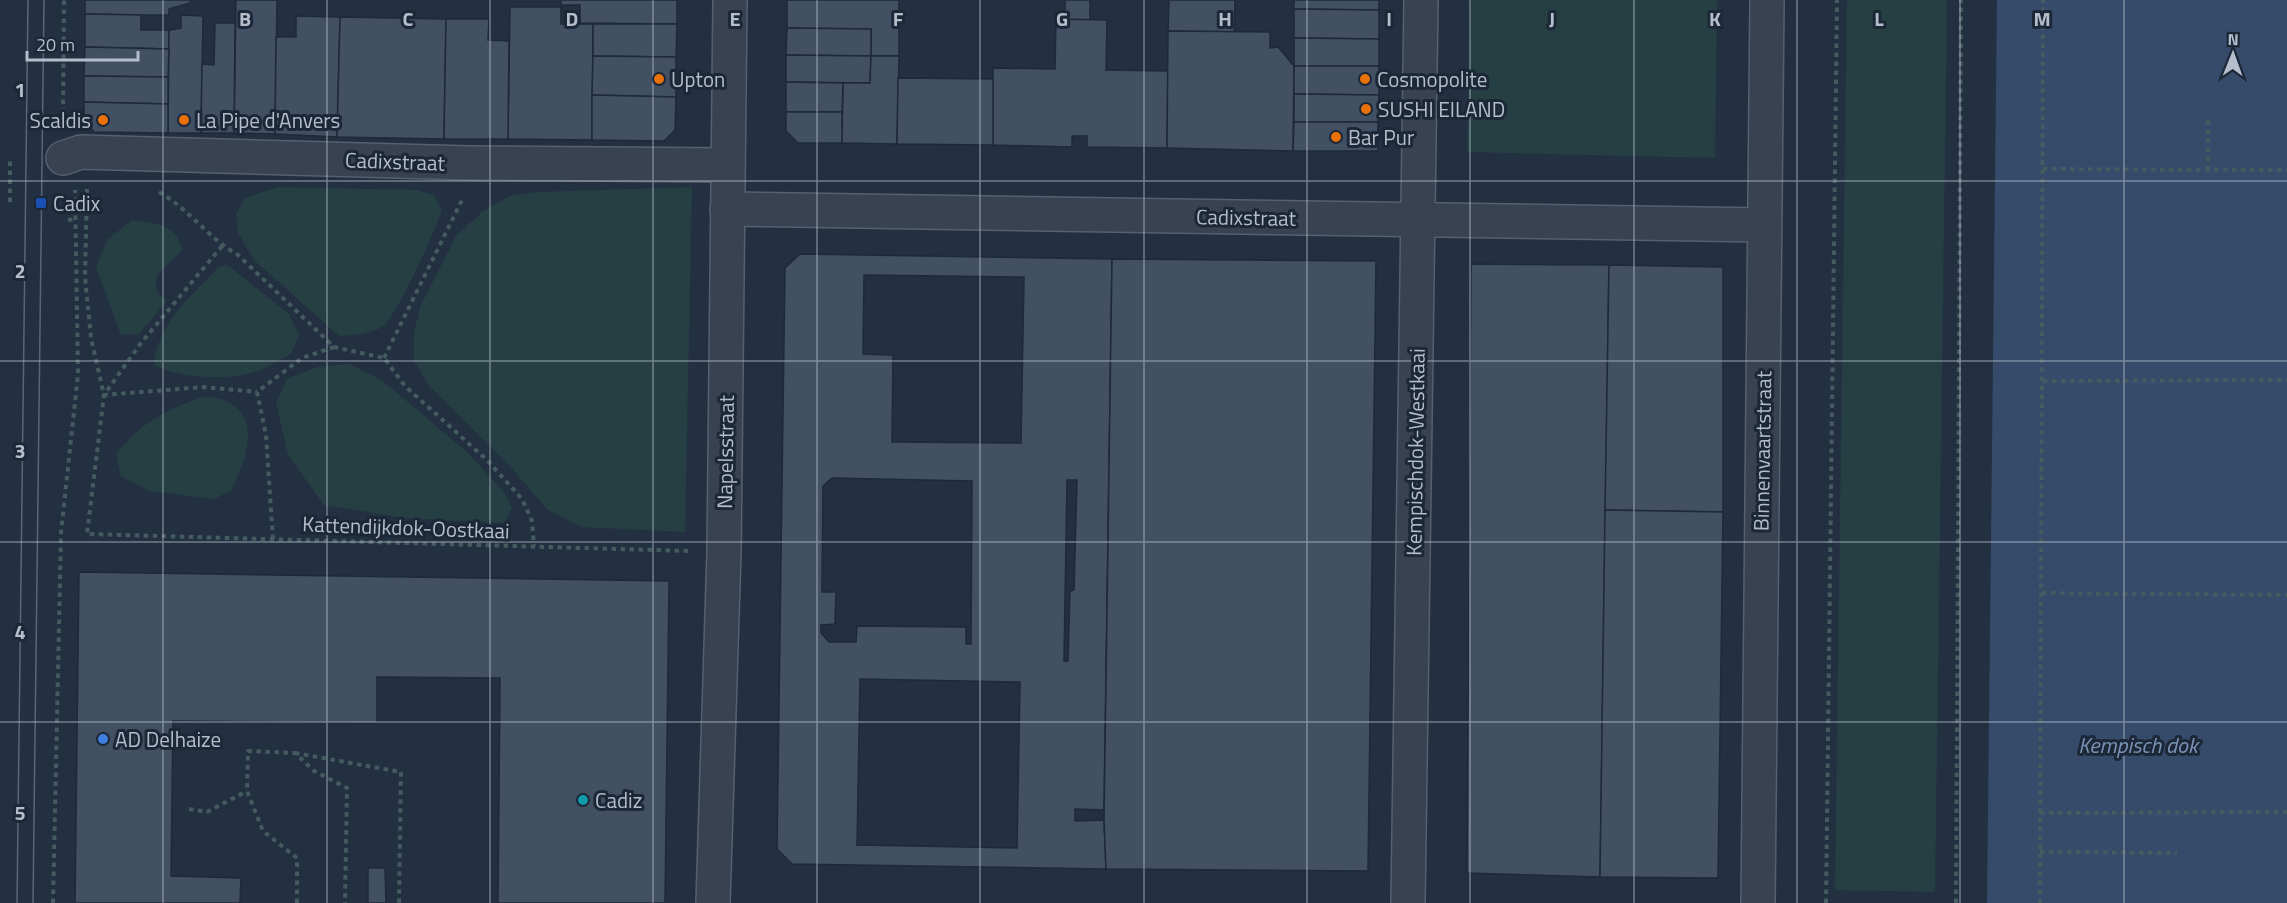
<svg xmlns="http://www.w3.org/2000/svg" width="2287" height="903" font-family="'Titillium Web',sans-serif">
	<rect width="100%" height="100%" fill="#233042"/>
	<!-- green -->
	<g fill="#253f43">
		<polygon points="1471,0 1717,0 1715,158 1467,152"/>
		<polygon points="1847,0 1947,0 1935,892 1835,890"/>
		<path d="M 278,187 L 417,190 L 434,195 L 442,210 C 436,229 397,316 383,326 C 370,335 355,335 339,336 L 254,260 L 238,233 L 236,214 L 245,198 Z"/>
		<polygon points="692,187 685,532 581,527 547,509 509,465 429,386 414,361 414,333 420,307 456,236 482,212 509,196 539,192"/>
		<path d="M 132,220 C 153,222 178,225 182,250 L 156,276 L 156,291 L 167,301 L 139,334 L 121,335 L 96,267 L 107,240 Z"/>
		<path d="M 226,264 L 289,314 L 299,335 L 291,354 C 281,359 269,367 258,371 C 228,381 182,379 154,365 C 157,324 192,295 219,267 Z"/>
		<polygon points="349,364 383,381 467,452 505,493 512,508 504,523 405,518 324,505 288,455 276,403 287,379 317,367"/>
		<path d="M 205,396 C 212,398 226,399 232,404 C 262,425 243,466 231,491 L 214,499 L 149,491 L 121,476 L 116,454 C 144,420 164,411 205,396 Z"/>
	</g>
	<!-- water -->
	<polygon fill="#364b6a" points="1997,0 2287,0 2287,903 1987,903"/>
	<!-- building -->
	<g fill="#425064" stroke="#1f2939" stroke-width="1.5" fill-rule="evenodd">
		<polygon points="85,0 190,0 190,3 169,9 169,15 141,15 85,14"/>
		<polygon points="236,0 277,0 275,134 234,133"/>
		<polygon points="561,0 677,0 677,24 580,23 580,5 561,5"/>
		<polygon points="787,0 899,0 899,56 871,56 871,29 787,28"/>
		<rect x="1065" y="0" width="25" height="20"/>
		<polygon points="1169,0 1235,0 1234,32 1168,31"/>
		<polygon points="1294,0 1379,0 1379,10 1294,9"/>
		<polygon points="510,7 561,7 561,24 593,24 592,140 508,139"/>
		<polygon points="1294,9 1379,10 1379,39 1294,38"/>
		<polygon points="85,14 141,15 141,30 169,30 169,49 85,47"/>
		<polygon points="181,15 203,16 201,133 168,133 169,30 181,28"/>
		<polygon points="296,16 340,17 337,137 275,134 276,37 296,37"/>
		<polygon points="340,17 446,19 444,139 337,137"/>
		<polygon points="446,19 489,19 488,40 509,41 508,139 444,139"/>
		<polygon points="1056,19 1107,20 1106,70 1168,71 1167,148 1087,147 1087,136 1072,136 1072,147 993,145 993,68 1055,69"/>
		<polygon points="215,23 235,23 234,133 201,133 202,64 214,65"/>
		<polygon points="593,24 677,24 676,57 593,56"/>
		<polygon points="787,28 871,29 871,56 786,55"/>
		<polygon points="1168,31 1270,32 1270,48 1278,47 1294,66 1293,151 1167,148"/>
		<polygon points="1294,38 1379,39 1379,66 1294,66"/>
		<polygon points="85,47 169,49 168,77 84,76"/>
		<polygon points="786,55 871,56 870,83 786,82"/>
		<polygon points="593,56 676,57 676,97 592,95"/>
		<polygon points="871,56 899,56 897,144 842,143 843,83 870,83"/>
		<polygon points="1294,66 1379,66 1379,95 1294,94"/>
		<polygon points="84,76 168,77 168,104 84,102"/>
		<polygon points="898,78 993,79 993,145 897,144"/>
		<polygon points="786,82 843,83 842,112 786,112"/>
		<polygon points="1294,94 1379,95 1378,122 1294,122"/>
		<polygon points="592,95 676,97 675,130 664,141 592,140"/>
		<polygon points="84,102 168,104 168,133 94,132 84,120"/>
		<polygon points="786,112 842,112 842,143 798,143 786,131"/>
		<polygon points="1294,122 1378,122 1378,151 1293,151"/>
		<path d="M 800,254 L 1112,259 L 1104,810 L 1075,809 L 1075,821 L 1104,820 L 1106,869 L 792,864 L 777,849 L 785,268 ZM 864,275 L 1024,277 L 1021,443 L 892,442 L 893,355 L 863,354 ZM 832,478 L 972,481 L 971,644 L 966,644 L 966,627 L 857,626 L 856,642 L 829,642 L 821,633 L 821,625 L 835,624 L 836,592 L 822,592 L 823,486 ZM 1067,480 L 1077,480 L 1074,590 L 1070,591 L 1068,661 L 1064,661 ZM 860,679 L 1020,682 L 1017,848 L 857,845 Z"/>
		<polygon points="1112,259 1376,261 1368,871 1106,869 1104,820"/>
		<polygon points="1471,264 1609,265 1600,877 1467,873"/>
		<polygon points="1609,265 1723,267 1723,512 1605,510"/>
		<polygon points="1605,510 1723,512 1718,878 1600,877"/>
		<polygon points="79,572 669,581 665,903 498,903 500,678 377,677 377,723 173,721 171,876 241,878 240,903 75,903"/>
		<polygon points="368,868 385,868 386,903 368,903"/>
	</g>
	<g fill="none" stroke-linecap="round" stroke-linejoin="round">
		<!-- street casing -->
		<g stroke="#56606f" stroke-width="36">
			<g id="street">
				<polyline points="63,158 81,152 469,163 728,165"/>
				<polyline points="727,209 1764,225"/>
				<polyline points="713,903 724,552 730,0"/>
				<polyline points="1408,903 1421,0"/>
				<polyline points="1758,903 1767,0"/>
			</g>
		</g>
		<!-- path -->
		<g stroke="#445c60" stroke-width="4" stroke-dasharray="4.5 4.5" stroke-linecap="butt">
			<polyline points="63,122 64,0"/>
			<polyline points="2043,169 2287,170"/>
			<polyline points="2208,170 2208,115"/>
			<polyline points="87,189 85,277 91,338 104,395 204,387 257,392"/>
			<path d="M 159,192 C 189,209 208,238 238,255 L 334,347 L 384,358 L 405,386 L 487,460 L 522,499 L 532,521 L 534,546"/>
			<polyline points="10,202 10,157"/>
			<polyline points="68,220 76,219"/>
			<polyline points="222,246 141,343 104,395 87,534 690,551"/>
			<polyline points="384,358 463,198"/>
			<polyline points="2043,381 2287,380"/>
			<polyline points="273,539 266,435 257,392 302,358 334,347"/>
			<polyline points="2042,593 2287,595"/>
			<polyline points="295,753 401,772 399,903"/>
			<polyline points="189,809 207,812 247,791"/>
			<polyline points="2040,813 2287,812"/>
			<polyline points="2040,852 2177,853"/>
			<polyline points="53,903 61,533 78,374 75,190"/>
			<polyline points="297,903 297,858 263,831 247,791 248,751 295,753 314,771 347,788 345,903"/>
			<polyline points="1826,903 1837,0"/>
			<polyline points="1956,903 1961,0"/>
			<polyline points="2040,903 2043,0"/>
		</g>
		<!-- street -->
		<use href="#street" stroke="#384252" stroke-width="33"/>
		<!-- tram -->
		<g stroke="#596679" stroke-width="1.5">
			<polyline points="17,903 28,0"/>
			<polyline points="33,903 44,0"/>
		</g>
	</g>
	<!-- grid -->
	<path fill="none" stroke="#b4bdcc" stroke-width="1.5" stroke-opacity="0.55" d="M 163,0 L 163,903M 327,0 L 327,903M 490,0 L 490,903M 653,0 L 653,903M 817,0 L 817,903M 980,0 L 980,903M 1144,0 L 1144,903M 1307,0 L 1307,903M 1470,0 L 1470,903M 1634,0 L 1634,903M 1797,0 L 1797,903M 1960,0 L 1960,903M 2124,0 L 2124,903M 0,181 L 2287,181M 0,361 L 2287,361M 0,542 L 2287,542M 0,722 L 2287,722"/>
	<!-- markers -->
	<g fill="#e8710a" stroke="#1c2737" stroke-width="2">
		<circle cx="659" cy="79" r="6"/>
		<circle cx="1365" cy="79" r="6"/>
		<circle cx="1366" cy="109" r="6"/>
		<circle cx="103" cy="120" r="6"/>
		<circle cx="184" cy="120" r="6"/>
		<circle cx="1336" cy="137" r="6"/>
	</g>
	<rect fill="#1a4fb4" stroke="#1c2737" stroke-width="2" x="35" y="197" width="12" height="12" rx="3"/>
	<circle fill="#3f7fe0" stroke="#1c2737" stroke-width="2" cx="103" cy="739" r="6"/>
	<circle fill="#0f9aa8" stroke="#1c2737" stroke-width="2" cx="583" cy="800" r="6"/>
	<g text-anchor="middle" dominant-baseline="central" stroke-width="6" stroke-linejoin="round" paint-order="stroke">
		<!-- poi labels -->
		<g font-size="21" fill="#b4bdcc" stroke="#1c2737" text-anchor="start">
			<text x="671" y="79">Upton</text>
			<text x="1377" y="79">Cosmopolite</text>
			<text x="1378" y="109">SUSHI EILAND</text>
			<text x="91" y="120" text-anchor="end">Scaldis</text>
			<text x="196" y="120">La Pipe d'Anvers</text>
			<text x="1348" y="137">Bar Pur</text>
			<text x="53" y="203">Cadix</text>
			<text x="115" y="739">AD Delhaize</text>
			<text x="595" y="800">Cadiz</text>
		</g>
		<!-- street labels -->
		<g font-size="21" fill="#b4bdcc" stroke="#1c2737">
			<text transform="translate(395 161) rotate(2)">Cadixstraat</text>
			<text transform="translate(1246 217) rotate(1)">Cadixstraat</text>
			<text transform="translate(1762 451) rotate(-89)">Binnenvaartstraat</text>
			<text transform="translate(725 452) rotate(-89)">Napelsstraat</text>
			<text transform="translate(1415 452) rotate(-89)">Kempischdok-Westkaai</text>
			<text transform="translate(406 527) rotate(2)">Kattendijkdok-Oostkaai</text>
		</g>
		<!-- water labels -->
		<g font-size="22" font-style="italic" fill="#7a92b6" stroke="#1c2737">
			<text x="2138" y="745">Kempisch dok</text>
		</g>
	</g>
	<g font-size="20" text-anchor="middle" font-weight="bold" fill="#b4bdcc" stroke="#1c2737" stroke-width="6" stroke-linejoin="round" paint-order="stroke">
		<text x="245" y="26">B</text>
		<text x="408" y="26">C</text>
		<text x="572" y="26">D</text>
		<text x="735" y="26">E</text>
		<text x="898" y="26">F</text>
		<text x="1062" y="26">G</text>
		<text x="1225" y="26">H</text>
		<text x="1389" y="26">I</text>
		<text x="1552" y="26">J</text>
		<text x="1715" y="26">K</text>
		<text x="1879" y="26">L</text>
		<text x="2042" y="26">M</text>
		<text x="20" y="97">1</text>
		<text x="20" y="278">2</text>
		<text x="20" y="458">3</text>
		<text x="20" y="639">4</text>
		<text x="20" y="820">5</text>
	</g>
	<!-- north arrow -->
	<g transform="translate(2233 54) rotate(1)" stroke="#1c2737" stroke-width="4.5" paint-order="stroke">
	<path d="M0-4.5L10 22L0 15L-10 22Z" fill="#b4bdcc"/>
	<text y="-9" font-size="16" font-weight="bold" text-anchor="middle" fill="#b4bdcc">N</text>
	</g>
	<!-- scale -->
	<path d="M27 51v9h111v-9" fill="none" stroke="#b4bdcc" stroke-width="3"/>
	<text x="36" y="51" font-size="18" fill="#b4bdcc" stroke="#1c2737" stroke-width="4.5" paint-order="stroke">20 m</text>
</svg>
